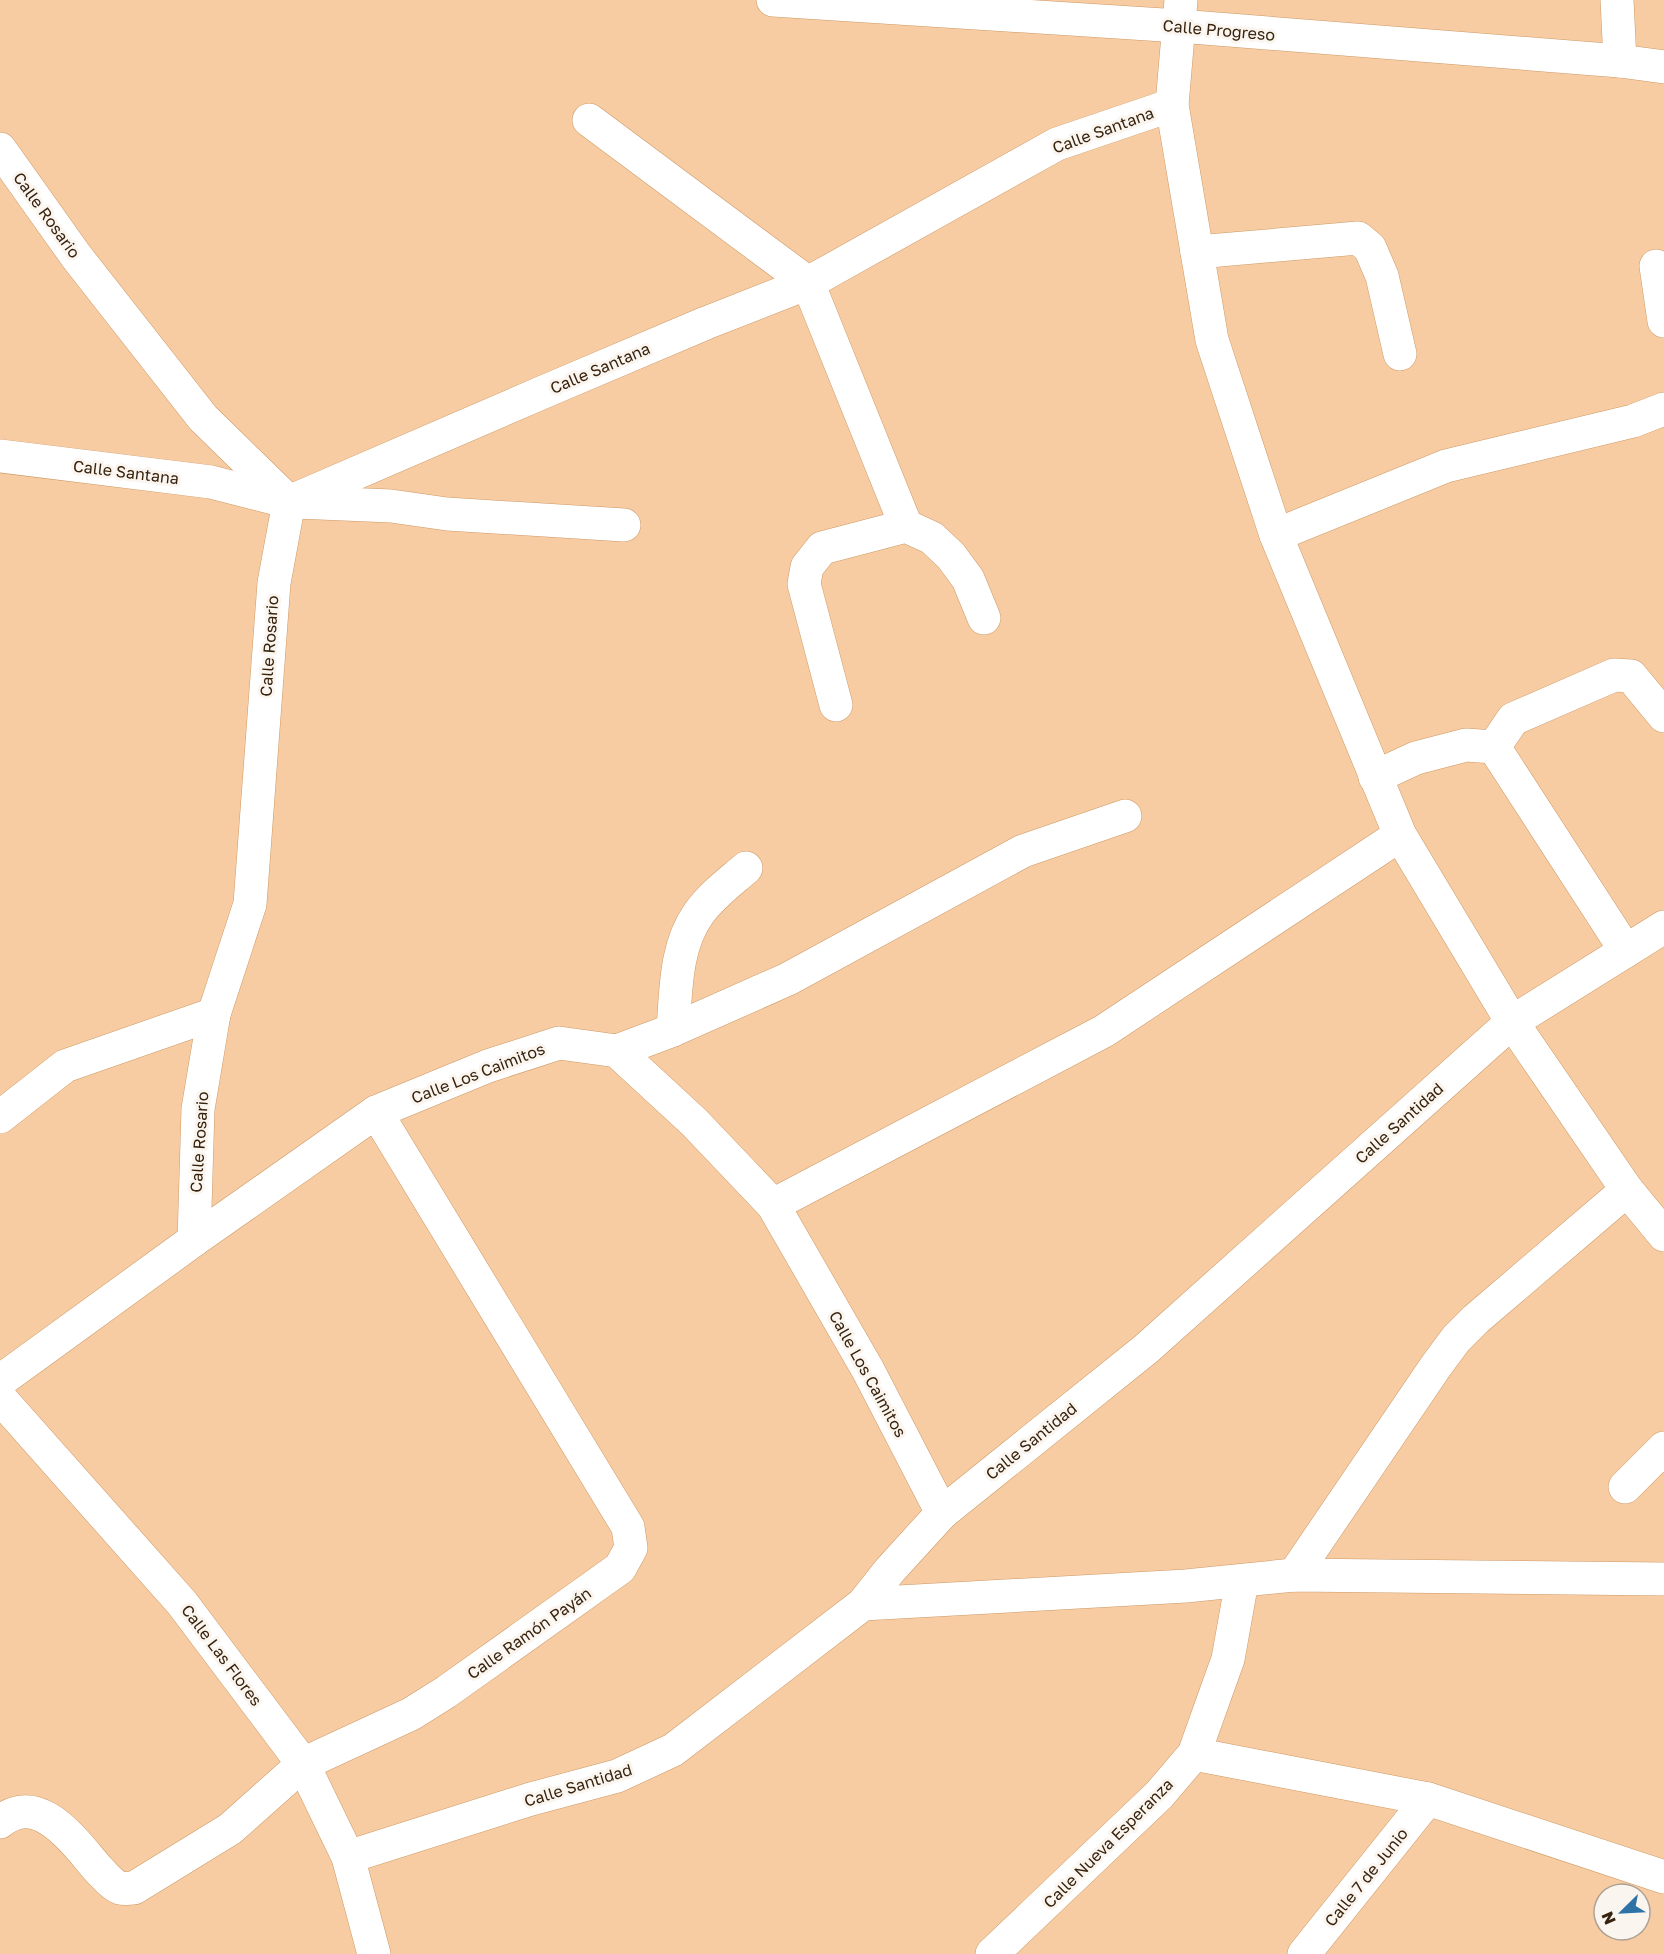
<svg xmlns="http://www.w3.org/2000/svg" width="1664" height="1954" font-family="'Golos Text',sans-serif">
	<rect width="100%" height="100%" fill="#f8cca2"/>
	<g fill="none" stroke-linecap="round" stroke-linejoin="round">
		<!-- street casing -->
		<g stroke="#cd9965" stroke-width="34">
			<g id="street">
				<polyline points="773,0 1179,26 1620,61 1664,67"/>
				<polyline points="1181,0 1172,105 1212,340 1276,535 1400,835 1512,1022 1627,1190 1664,1235"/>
				<polyline points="1617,0 1620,61"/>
				<polyline points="589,120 808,283 906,526"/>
				<polyline points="0,149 76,256 203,418 289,502 274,583 250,904 214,1014 198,1109 194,1240"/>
				<polyline points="1197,252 1358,238 1370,248 1382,276 1400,354"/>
				<polyline points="1656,266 1664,321"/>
				<polyline points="0,456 211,482 289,502 541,393 706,323 808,283 1057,144 1172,105"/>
				<polyline points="296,502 391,506 447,514 624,525"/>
				<polyline points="1276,535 1446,466 1633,421 1664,409"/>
				<polyline points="836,705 804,584 807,567 822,548 906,526 932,538 951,556 968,579 984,618"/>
				<polyline points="1494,747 1626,951"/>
				<polyline points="1494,747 1513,719 1614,675 1631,676 1664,716"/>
				<polyline points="1375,777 1416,758 1466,745 1494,747"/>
				<path d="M 673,1030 C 676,991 675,946 699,913 C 712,895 730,882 746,868"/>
				<polyline points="617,1051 673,1030 788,979 1023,851 1125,816"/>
				<polyline points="0,1117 65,1066 214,1014"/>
				<polyline points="773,1205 1104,1031 1400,835"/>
				<polyline points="0,1381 194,1240 376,1112 488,1066 559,1043 617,1051 694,1122 773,1205 868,1370 942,1513"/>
				<polyline points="0,1398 182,1603 303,1764 348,1857 374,1954"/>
				<polyline points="1625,1487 1664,1448"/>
				<polyline points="1294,1575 1436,1366 1456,1339 1476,1319 1627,1190"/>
				<polyline points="863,1604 1186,1586 1294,1575 1664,1579"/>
				<polyline points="1194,1754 1428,1799 1664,1877"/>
				<path d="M 0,1822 C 39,1789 75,1843 99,1870 C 105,1876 112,1885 120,1888 C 124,1889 130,1888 134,1888 L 230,1829 L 303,1764 L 411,1714 L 446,1692 L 620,1568 L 631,1548 L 628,1527 L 376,1112"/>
				<polyline points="348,1857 531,1799 617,1776 673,1750 863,1604 890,1570 942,1513 1146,1349 1512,1022 1664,927"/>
				<polyline points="992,1954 1159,1795 1194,1754 1228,1659 1242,1581"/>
				<polyline points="1304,1954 1428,1799"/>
			</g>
		</g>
		<!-- street -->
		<use href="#street" stroke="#fff" stroke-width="33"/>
	</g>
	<g text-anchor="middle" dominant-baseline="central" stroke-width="6" stroke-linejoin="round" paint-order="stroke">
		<!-- street labels -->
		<g font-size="16" fill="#37230d" stroke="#fbf5f0">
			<text transform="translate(1219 30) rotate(5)">Calle Progreso</text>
			<text transform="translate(1103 130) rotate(-20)">Calle Santana</text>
			<text transform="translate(47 215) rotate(54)">Calle Rosario</text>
			<text transform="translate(600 368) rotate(-23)">Calle Santana</text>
			<text transform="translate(126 472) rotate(7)">Calle Santana</text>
			<text transform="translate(269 646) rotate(-86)">Calle Rosario</text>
			<text transform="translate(478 1073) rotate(-21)">Calle Los Caimitos</text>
			<text transform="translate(1399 1123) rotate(-42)">Calle Santidad</text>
			<text transform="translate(199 1142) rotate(-86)">Calle Rosario</text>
			<text transform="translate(868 1374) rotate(61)">Calle Los Caimitos</text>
			<text transform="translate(1031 1441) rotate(-39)">Calle Santidad</text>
			<text transform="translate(529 1633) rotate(-35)">Calle Ramón Payán</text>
			<text transform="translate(222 1655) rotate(53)">Calle Las Flores</text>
			<text transform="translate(578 1785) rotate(-17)">Calle Santidad</text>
			<text transform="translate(1108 1843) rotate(-45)">Calle Nueva Esperanza</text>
			<text transform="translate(1366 1877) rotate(-51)">Calle 7 de Junio</text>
		</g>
	</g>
	<!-- north arrow -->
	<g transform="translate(1622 1912) rotate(246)"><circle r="28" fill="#fbf5f0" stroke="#ada195" stroke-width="1.5"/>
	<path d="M0-4.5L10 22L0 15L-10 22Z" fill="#2e73a8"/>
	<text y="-9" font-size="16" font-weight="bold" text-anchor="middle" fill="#37230d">N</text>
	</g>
</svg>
